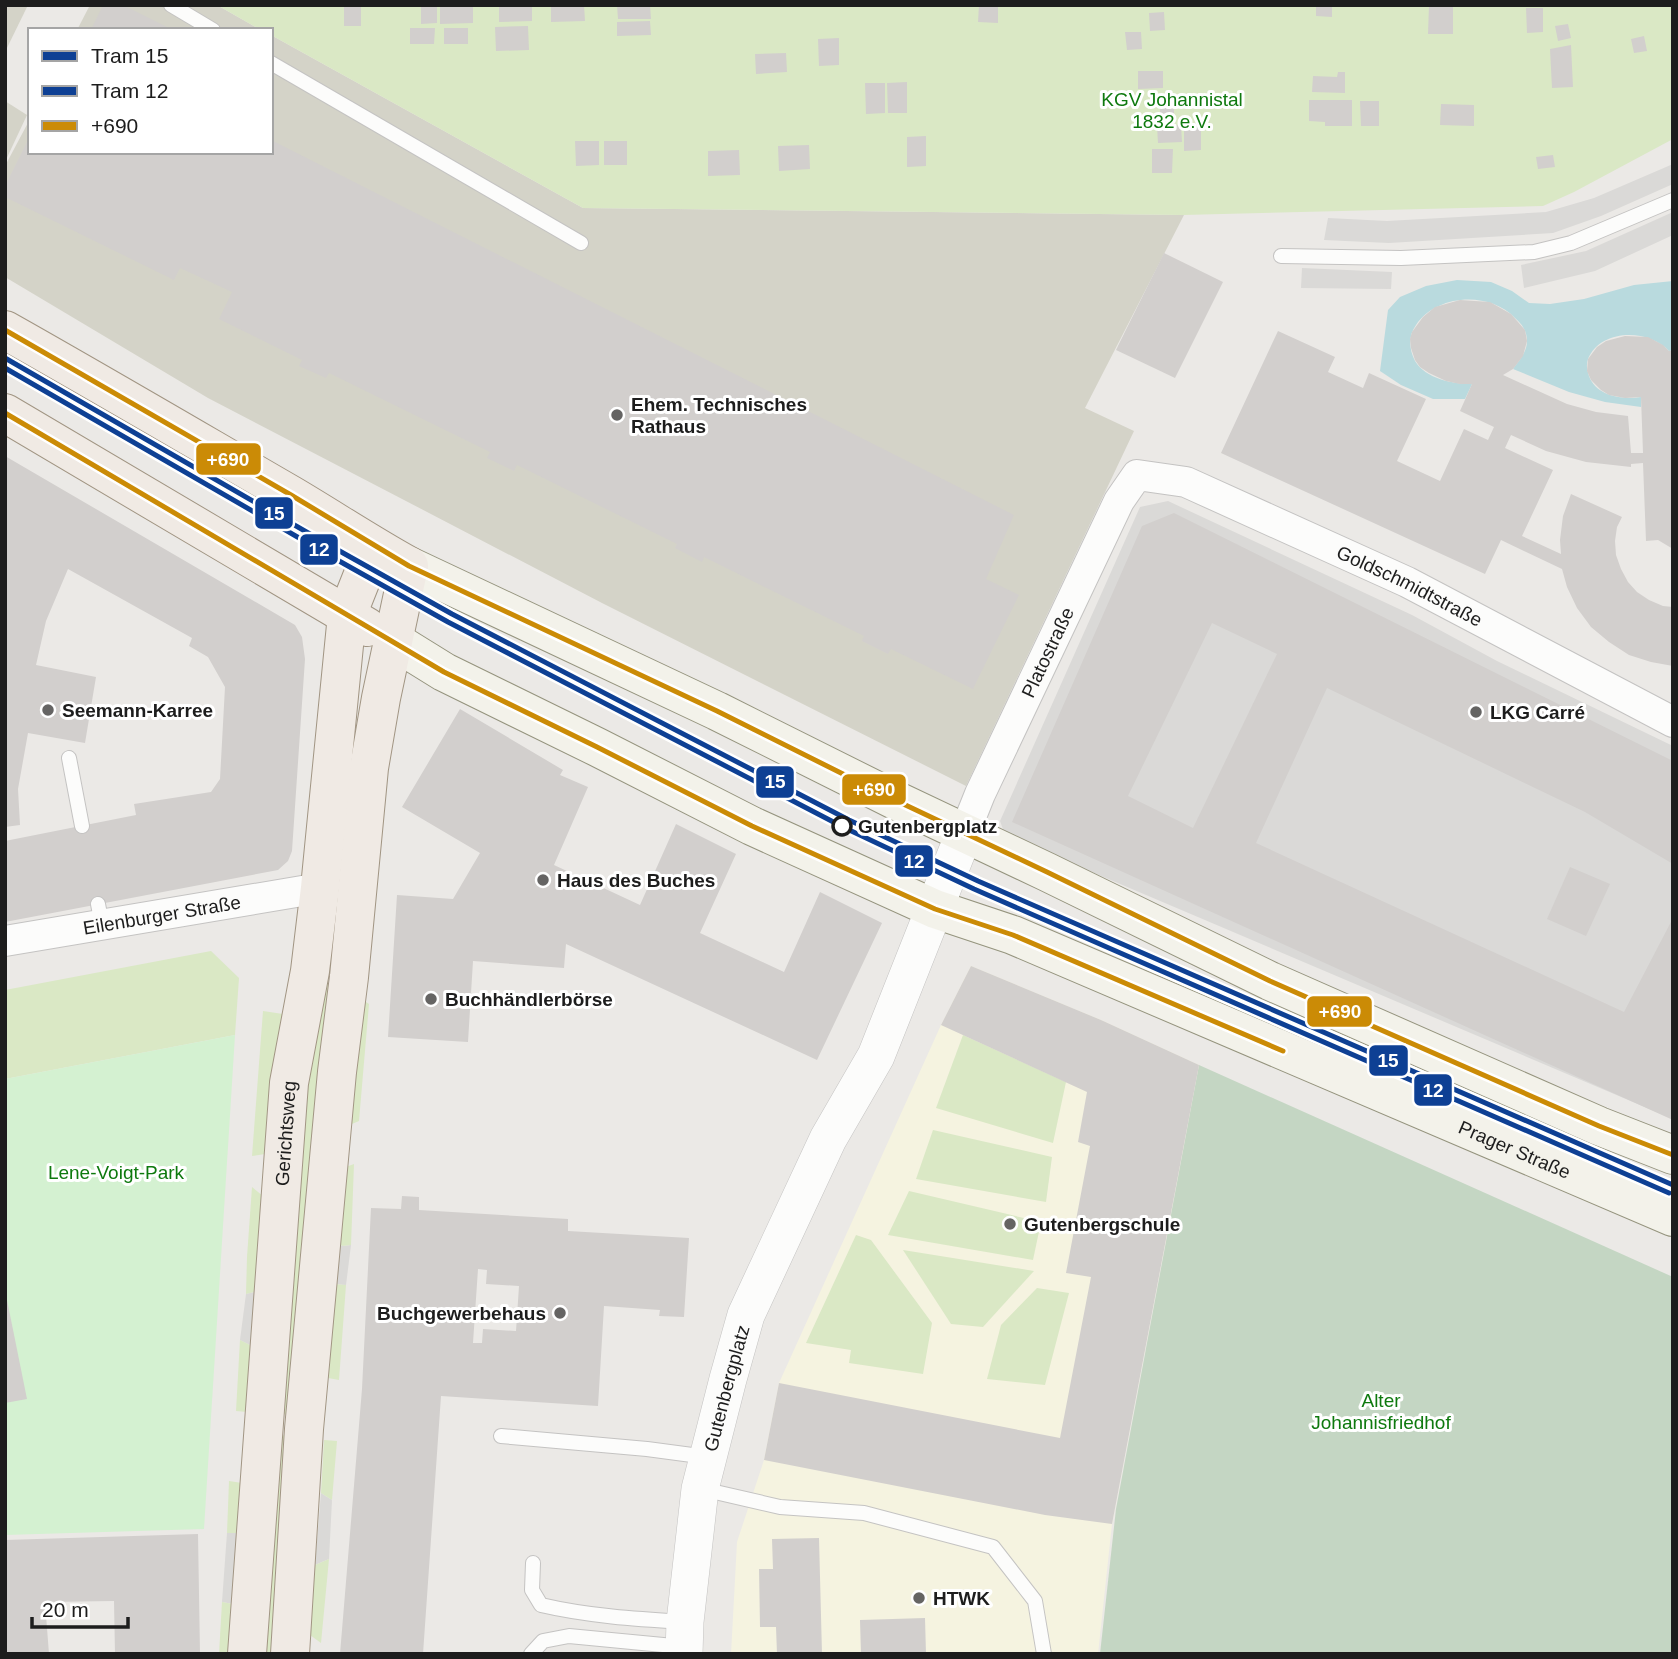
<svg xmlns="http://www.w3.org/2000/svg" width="1678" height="1659" font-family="Helvetica,sans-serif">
	<rect width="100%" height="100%" fill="#ebe9e6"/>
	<!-- residential -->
	<g fill="#dad9d7">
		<polygon points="1673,164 1673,184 1601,216 1553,233 1389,243 1324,240 1328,218 1387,221 1546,212 1594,198"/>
		<polygon points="1673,212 1673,235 1595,271 1524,288 1521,265 1586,251"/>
		<polygon points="1302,268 1392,272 1391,289 1301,288"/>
		<polygon points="1168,501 1412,615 1497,661 1673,746 1673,1119 1007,836 1004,832 1000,821 1140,507"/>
		<polygon points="338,1241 342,1246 351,1245 346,1285 334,1284"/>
		<polygon points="258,1291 252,1346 240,1340 246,1294"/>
		<polygon points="321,1493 332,1500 329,1559 315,1565"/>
		<polygon points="227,1533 239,1533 233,1604 222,1602"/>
	</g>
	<!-- education -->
	<polygon fill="#f5f3e0" points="971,966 1101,1020 1199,1065 1112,1524 1098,1654 731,1654 737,1542 764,1460 779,1383 941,1025"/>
	<!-- construction -->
	<g fill="#d4d3c8">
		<polygon points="5,5 28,5 5,52"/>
		<polygon points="90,5 217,5 261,30 77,30"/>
		<polygon points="271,35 583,208 1184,215 1085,408 1134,431 966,786 602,603 208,398 5,277 5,166 30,119 30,152 271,152"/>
		<polygon points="5,101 27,115 5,162"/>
	</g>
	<!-- grass -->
	<g fill="#dae8c5">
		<polygon points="217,5 1673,5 1673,139 1574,192 1543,206 1183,215 583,208 271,35 271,30 261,30"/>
		<polygon points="211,951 239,978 235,1035 5,1079 5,990"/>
		<polygon points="323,983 332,984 294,1416 283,1414 304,1092"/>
		<polygon points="366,1002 369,1004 359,1121 352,1124 348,1120 364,1003"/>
		<polygon points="263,1011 283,1014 265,1154 252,1156"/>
		<polygon points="963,1035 1066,1082 1053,1143 936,1108"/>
		<polygon points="933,1130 1052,1157 1046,1202 916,1179"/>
		<polygon points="354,1164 351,1245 342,1246 338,1241 343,1168"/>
		<polygon points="252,1187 263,1196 258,1291 246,1294 247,1257"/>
		<polygon points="909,1191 1041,1222 1033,1260 888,1235"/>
		<polygon points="856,1235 871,1240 932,1323 923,1374 849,1363 851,1350 806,1343"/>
		<polygon points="903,1250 1034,1271 983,1327 951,1324"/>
		<polygon points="334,1284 346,1285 339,1380 328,1378"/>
		<polygon points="1037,1288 1069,1293 1045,1385 987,1379 1001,1325"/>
		<polygon points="240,1340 252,1346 247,1412 236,1411"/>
		<polygon points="280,1435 292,1436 277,1654 263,1654"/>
		<polygon points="324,1440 337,1441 332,1500 321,1493"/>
		<polygon points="229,1481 242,1483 239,1533 227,1533"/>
		<polygon points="329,1559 321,1643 310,1635 315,1565"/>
		<polygon points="222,1602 233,1604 229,1654 219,1654"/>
	</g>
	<!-- cemetery -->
	<polygon fill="#c4d6c3" points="1199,1065 1673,1277 1673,1654 1100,1654 1116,1509"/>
	<!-- park -->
	<polygon fill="#d4f1d1" points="235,1035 204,1529 5,1535 5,1079"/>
	<!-- water -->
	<path fill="#b9dade" d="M 1457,280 L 1491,282 L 1512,291 L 1529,303 L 1550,304 L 1584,299 L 1634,285 L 1673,281 L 1673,350 L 1669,351 C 1649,329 1601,328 1588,359 C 1586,365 1587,370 1589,376 C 1596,396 1622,400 1641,397 L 1641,407 L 1605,402 L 1569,392 L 1513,369 C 1519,361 1527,352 1527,341 C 1527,331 1522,324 1515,318 C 1489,291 1437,294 1416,325 C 1408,336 1409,349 1415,361 C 1426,379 1453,384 1472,384 L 1465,399 L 1433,399 L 1401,385 L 1380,371 L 1388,310 L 1400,297 L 1426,286 Z"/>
	<!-- building -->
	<g fill="#d2cfcd" fill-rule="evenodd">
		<polygon points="103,5 123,5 173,30 91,30"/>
		<rect x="344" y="5" width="17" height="21"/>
		<polygon points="440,5 473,5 473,23 440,24"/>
		<polygon points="499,5 532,5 532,21 499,22"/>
		<polygon points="551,5 584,5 585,21 551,22"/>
		<polygon points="617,5 650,5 651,19 618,19"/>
		<polygon points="979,5 998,5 998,23 978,22"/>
		<polygon points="1316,5 1332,5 1332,17 1316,16"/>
		<polygon points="1429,5 1453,5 1453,34 1428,34"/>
		<polygon points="421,7 437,7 437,23 421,24"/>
		<polygon points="1526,8 1543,8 1543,32 1527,33"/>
		<polygon points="1164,12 1165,30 1150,31 1149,13"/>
		<polygon points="650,21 651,35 617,36 617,22"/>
		<polygon points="1568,24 1571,38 1558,41 1555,26"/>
		<polygon points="528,26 529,50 496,51 495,27"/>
		<polygon points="410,28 435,28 434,44 410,44"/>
		<rect x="444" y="28" width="24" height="16"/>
		<polygon points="1125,32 1141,32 1142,49 1127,50"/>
		<polygon points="1644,36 1647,51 1634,53 1631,39"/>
		<polygon points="839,38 839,65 819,66 818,39"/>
		<polygon points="1571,45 1573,87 1552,88 1550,49"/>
		<polygon points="786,53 787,72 756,74 755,54"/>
		<polygon points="1138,71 1163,71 1163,88 1138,89"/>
		<polygon points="1338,72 1345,72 1345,93 1312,92 1313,76 1337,77"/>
		<polygon points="907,82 907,113 888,113 887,83"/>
		<polygon points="865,83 885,83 885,113 866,114"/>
		<polygon points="1309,100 1352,100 1352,126 1325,126 1325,122 1309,121"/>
		<polygon points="1360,101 1379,101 1379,126 1361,126"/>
		<polygon points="1441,104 1474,105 1474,126 1440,125"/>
		<polygon points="1174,105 1174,117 1160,118 1160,106"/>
		<polygon points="1181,125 1182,142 1158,143 1157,126"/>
		<polygon points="1184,126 1201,126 1201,150 1184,151"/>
		<polygon points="30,136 30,152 271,152 271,140 1014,515 986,579 1019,595 973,689 891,649 888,654 862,641 864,636 704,557 702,562 675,548 677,544 517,465 514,471 487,458 490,452 329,373 326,378 299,366 302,360 219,319 232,292 180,268 174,280 5,197 5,186"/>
		<polygon points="926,136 926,166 907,167 907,137"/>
		<polygon points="575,141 599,141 599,165 576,166"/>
		<rect x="604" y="141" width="23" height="24"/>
		<polygon points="809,145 810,169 779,171 778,146"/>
		<polygon points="1152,149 1173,149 1172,173 1152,173"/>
		<polygon points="739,150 740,175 708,176 708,151"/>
		<polygon points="1553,155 1555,167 1538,169 1536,157"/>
		<polygon points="1164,253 1223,282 1175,378 1116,350"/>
		<polygon points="1460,300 1490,302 1511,314 1525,330 1527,341 1523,356 1513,369 1503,375 1567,404 1596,412 1628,416 1631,453 1643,453 1641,397 1625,398 1609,395 1601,390 1591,380 1587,371 1588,359 1597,347 1606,341 1625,336 1648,337 1663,345 1669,351 1673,350 1673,549 1658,540 1646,541 1643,463 1631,464 1631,467 1586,462 1546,451 1511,435 1505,448 1553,470 1522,536 1561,554 1560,540 1563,516 1571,494 1622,517 1617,527 1615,541 1616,555 1621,569 1628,582 1637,592 1649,600 1663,606 1673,607 1673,666 1651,662 1629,655 1609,642 1591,627 1577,608 1567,587 1562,569 1501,540 1485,574 1221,453 1278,331 1335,357 1328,372 1363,388 1369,373 1426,399 1397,461 1440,481 1464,429 1488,440 1494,427 1460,411 1472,384 1460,384 1446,381 1429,373 1420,367 1415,360 1411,348 1410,339 1412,332 1423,317 1435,307"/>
		<polygon points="5,456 295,625 302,637 305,659 292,851 288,861 278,870 5,922 5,841 136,815 134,804 211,792 220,779 225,687 208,657 189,646 192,638 68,569 46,621 36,665 96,677 85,743 28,733 18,789 20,825 5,827"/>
		<path d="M 1174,513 L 1673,761 L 1673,864 L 1585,812 L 1327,688 L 1256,843 L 1624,1012 L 1673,918 L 1673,1120 L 1012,822 L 1142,526 ZM 1212,623 L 1277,654 L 1193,828 L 1128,796 Z"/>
		<polygon points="460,709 563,770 560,775 588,787 554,865 640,905 676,824 736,854 700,933 784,972 820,892 882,923 817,1060 566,944 564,968 473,961 468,1042 388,1037 397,895 453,899 480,853 402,807"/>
		<polygon points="1570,867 1610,884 1586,936 1547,919"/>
		<polygon points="971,966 1101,1020 1199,1065 1112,1524 1045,1515 764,1460 779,1383 1060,1438 1091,1277 1066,1273 1090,1146 1078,1142 1087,1092 941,1025"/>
		<path d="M 402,1196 L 419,1197 L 419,1210 L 568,1219 L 568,1231 L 689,1238 L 684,1317 L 659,1316 L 660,1310 L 604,1306 L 598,1406 L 441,1396 L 423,1654 L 340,1654 L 362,1389 L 371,1208 L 401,1209 ZM 478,1269 L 487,1270 L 486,1284 L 519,1286 L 516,1331 L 483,1329 L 482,1343 L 473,1343 Z"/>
		<polygon points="5,1295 6,1295 27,1399 5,1403"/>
		<polygon points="198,1534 200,1654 115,1654 114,1601 45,1602 49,1654 5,1654 5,1540"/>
		<polygon points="819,1538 822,1654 777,1654 776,1627 760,1627 759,1569 773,1569 772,1539"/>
		<polygon points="925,1618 926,1654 861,1654 860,1620"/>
	</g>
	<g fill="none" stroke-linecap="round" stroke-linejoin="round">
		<!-- service casing -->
		<g stroke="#c4c3c2" stroke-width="16">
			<g id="service">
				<polyline points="171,5 213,30"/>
				<polyline points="271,63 581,243"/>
				<polyline points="1281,256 1401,258 1534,252 1571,243 1673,200"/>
				<polyline points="69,758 82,826"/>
				<polyline points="98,904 102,925"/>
				<polyline points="501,1436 647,1449 707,1457"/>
				<polyline points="702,1489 780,1507 864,1513 993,1547 1035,1601 1044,1654"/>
				<path d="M 533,1563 L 532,1590 L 541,1605 C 588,1616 636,1619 684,1622"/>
				<polyline points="531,1654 543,1641 569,1636 684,1647"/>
			</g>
		</g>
		<!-- minor casing -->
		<g stroke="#c4c3c2" stroke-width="32">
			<g id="minor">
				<path id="s1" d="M 964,834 L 980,794 L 1119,501 L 1137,475 L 1186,482 L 1407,582 L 1673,722"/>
				<path id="s2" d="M 5,941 L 320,888"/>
			</g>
		</g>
		<!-- tertiary casing -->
		<g stroke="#c4c3c2" stroke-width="38">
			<g id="tertiary">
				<path id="s3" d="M 684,1654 L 685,1622 L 700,1489 L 728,1379 L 746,1315 L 828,1139 L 876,1056 L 964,834"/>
			</g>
		</g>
		<!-- secondary casing -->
		<g stroke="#95947e" stroke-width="40">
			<g id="secondary">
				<polyline points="409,566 717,711 897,801 1047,872 1270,981 1599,1126 1673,1155"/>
				<path id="s4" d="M 394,641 L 444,672 L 597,747 L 752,826 L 935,909 L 1013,935 L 1673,1217"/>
			</g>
		</g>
		<!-- primary casing -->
		<g stroke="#a19583" stroke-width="40">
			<g id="primary">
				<path d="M 5,330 C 101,384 196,440 291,495 C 330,518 369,544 409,566 L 381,698 L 369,768 L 349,977 L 337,1072 L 304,1429 L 290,1654"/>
				<polyline points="5,413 367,627"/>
				<path id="s5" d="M 247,1654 L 289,1083 L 310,971 L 320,888 L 347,615 L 374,547"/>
			</g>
		</g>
		<!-- service -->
		<use href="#service" stroke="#fcfcfb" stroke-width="14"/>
		<!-- minor -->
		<use href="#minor" stroke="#fcfcfb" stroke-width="30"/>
		<!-- tertiary -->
		<use href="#tertiary" stroke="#fcfcfb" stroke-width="37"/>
		<!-- secondary -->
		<use href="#secondary" stroke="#f3f2ea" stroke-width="38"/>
		<!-- primary -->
		<use href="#primary" stroke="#f0eae4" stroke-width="38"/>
		<!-- bus-1 casing -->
		<g stroke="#fff" stroke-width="10">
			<g id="bus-1">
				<polyline points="5,330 291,495 409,566 717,711 897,801 1047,872 1270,981 1599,1126 1673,1155"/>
				<polyline points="5,413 444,672 597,747 752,826 935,909 1013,935 1283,1051"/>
			</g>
		</g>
		<!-- bus-1 -->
		<use href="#bus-1" stroke="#cb8b06" stroke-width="5"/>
		<!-- tram-1 casing -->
		<g stroke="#fff" stroke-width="10">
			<polyline id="tram-1" points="5,358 336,549 452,614 849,820 978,881 1673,1185"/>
		</g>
		<!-- tram-2 casing -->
		<g stroke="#fff" stroke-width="10">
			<polyline id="tram-2" points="5,368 332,557 448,622 845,828 974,889 1669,1193"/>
		</g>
		<!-- tram-1 -->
		<use href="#tram-1" stroke="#0e4094" stroke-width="5"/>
		<!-- tram-2 -->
		<use href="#tram-2" stroke="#0e4094" stroke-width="5"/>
	</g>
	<!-- markers -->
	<g fill="#656463" stroke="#fff" stroke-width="2.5">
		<circle cx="617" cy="415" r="7"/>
		<circle cx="48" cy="710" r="7"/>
		<circle cx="1476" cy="712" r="7"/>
		<circle cx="543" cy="880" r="7"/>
		<circle cx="431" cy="999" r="7"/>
		<circle cx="1010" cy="1224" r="7"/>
		<circle cx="560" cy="1313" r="7"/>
		<circle cx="919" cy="1598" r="7"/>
	</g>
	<circle fill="#fff" stroke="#1d1d1d" stroke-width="3.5" cx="842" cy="826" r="9"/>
	<g text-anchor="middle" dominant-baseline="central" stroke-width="6" stroke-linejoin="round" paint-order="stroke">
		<!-- park labels -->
		<g font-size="19" fill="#0e790e" stroke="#fff">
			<text x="1172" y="99">KGV Johannistal<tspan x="1172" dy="22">1832 e.V.</tspan></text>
			<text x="116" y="1172">Lene-Voigt-Park</text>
			<text x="1381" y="1400">Alter<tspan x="1381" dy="22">Johannisfriedhof</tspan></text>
		</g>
		<!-- poi labels -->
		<g font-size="19" font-weight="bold" fill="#1d1d1d" stroke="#fff" text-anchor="start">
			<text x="631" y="404">Ehem. Technisches<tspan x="631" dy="22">Rathaus</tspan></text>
			<text x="62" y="710">Seemann-Karree</text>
			<text x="1490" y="712">LKG Carré</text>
			<text x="557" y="880">Haus des Buches</text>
			<text x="445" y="999">Buchhändlerbörse</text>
			<text x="1024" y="1224">Gutenbergschule</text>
			<text x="546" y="1313" text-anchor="end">Buchgewerbehaus</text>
			<text x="933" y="1598">HTWK</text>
		</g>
		<!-- street labels -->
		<g font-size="19" fill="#1d1d1d" stroke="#fff">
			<text stroke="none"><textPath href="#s1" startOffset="695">Goldschmidtstraße</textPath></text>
			<text stroke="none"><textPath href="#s1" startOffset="200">Platostraße</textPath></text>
			<text stroke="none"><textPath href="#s2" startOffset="159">Eilenburger Straße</textPath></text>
			<text stroke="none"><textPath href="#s5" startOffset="522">Gerichtsweg</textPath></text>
			<text stroke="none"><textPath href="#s4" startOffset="1232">Prager Straße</textPath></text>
			<text stroke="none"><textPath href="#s3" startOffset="270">Gutenbergplatz</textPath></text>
		</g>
		<!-- stop labels -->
		<g font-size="19" font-weight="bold" fill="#1d1d1d" stroke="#fff" text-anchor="start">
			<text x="858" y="826">Gutenbergplatz</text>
		</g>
	</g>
	<g stroke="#fff" stroke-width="2.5">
		<rect x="195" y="442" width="67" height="34" rx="7" fill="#cb8b06"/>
		<rect x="254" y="496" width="40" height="34" rx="7" fill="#0e4094"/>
		<rect x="299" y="533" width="40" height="33" rx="7" fill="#0e4094"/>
		<rect x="755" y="765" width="40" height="34" rx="7" fill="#0e4094"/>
		<rect x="841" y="773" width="66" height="33" rx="7" fill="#cb8b06"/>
		<rect x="894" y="844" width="40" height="34" rx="7" fill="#0e4094"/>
		<rect x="1306" y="995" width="67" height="33" rx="7" fill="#cb8b06"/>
		<rect x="1368" y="1044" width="41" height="33" rx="7" fill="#0e4094"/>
		<rect x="1413" y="1073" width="40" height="34" rx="7" fill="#0e4094"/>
	</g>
	<g font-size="19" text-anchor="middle" font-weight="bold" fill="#fff">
		<text x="228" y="466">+690</text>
		<text x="274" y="520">15</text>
		<text x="319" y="556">12</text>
		<text x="775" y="788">15</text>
		<text x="874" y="796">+690</text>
		<text x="914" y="868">12</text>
		<text x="1340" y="1018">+690</text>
		<text x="1388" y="1067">15</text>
		<text x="1433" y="1097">12</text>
	</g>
	<!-- border -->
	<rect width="1678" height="1659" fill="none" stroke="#1d1d1d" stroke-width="14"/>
	<!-- legend -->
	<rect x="28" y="28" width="245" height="126" fill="#ffffff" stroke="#a5a5a5" stroke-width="2"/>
	<rect x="42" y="51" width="35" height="10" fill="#0e4094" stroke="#a5a5a5" stroke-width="2"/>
	<text x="91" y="63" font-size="21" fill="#1d1d1d">Tram 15</text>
	<rect x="42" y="86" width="35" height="10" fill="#0e4094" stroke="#a5a5a5" stroke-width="2"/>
	<text x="91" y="98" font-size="21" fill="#1d1d1d">Tram 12</text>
	<rect x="42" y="121" width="35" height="10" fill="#cb8b06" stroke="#a5a5a5" stroke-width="2"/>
	<text x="91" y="133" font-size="21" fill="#1d1d1d">+690</text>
	<!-- scale -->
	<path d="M32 1617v10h96v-10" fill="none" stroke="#1d1d1d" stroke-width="3.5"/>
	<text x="42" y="1617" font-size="21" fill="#1d1d1d" stroke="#ffffff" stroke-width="5" paint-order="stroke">20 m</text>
</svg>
